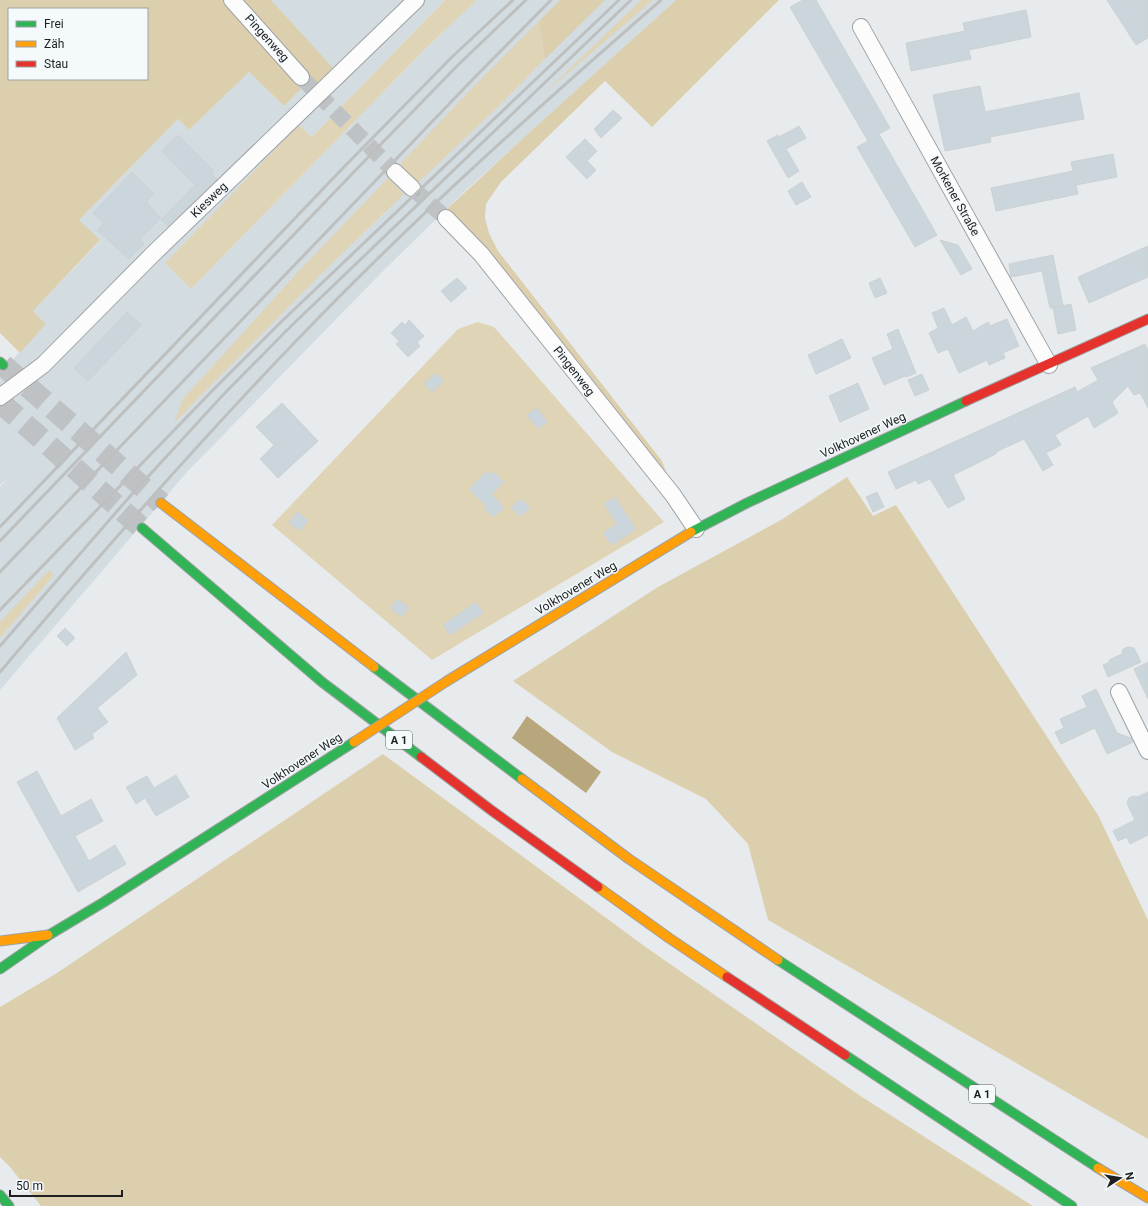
<svg xmlns="http://www.w3.org/2000/svg" width="1148" height="1206" font-family="Roboto,sans-serif">
	<rect width="100%" height="100%" fill="#e8ebed"/>
	<!-- built -->
	<polygon fill="#d3dce0" points="271,0 445,0 312,137 299,125 166,263 191,289 427,47 477,0 676,0 466,190 384,270 187,472 0,690 0,487 9,477 0,485 0,373 46,324 33,311 100,241 78,221 178,119 189,130 249,72 284,106 304,86 315,85 332,68"/>
	<!-- green -->
	<g fill="#e0d4b7">
		<polygon points="445,0 477,0 427,47 191,289 165,263 299,125 312,137"/>
		<polygon points="641,0 653,0 540,97"/>
		<polygon points="539,21 545,59 501,104 418,183 400,164 478,82"/>
		<polygon points="388,178 404,194 319,276 174,423 183,399 295,275"/>
		<polygon points="478,322 494,327 664,522 432,660 272,525 458,329"/>
		<polygon points="49,570 54,575 0,638 0,622"/>
	</g>
	<!-- forest -->
	<g fill="#dccfae" fill-rule="evenodd">
		<path d="M 0,0 L 224,0 L 304,86 L 284,106 L 249,72 L 189,130 L 178,119 L 79,220 L 100,240 L 33,311 L 46,324 L 20,353 L 0,333 ZM 9,9 L 147,9 L 147,79 L 9,79 Z"/>
		<polygon points="240,0 271,0 333,68 315,85"/>
		<polygon points="560,0 605,0 545,59 539,21"/>
		<polygon points="676,0 779,0 652,127 605,81 501,182 486,204 485,218 489,233 498,251 662,461 669,480 484,248 447,209 531,131"/>
		<polygon points="847,477 873,516 896,505 1098,815 1148,920 1148,1139 768,920 748,844 706,799 612,752 513,681 658,587 781,520"/>
		<polygon points="383,754 647,948 862,1097 1033,1206 41,1206 10,1167 0,1157 0,1007 57,973"/>
	</g>
	<!-- water -->
	<polygon fill="#b8a67c" points="527,716 601,772 586,793 512,738"/>
	<!-- building -->
	<g fill="#cad6dc" stroke="#ced1d2">
		<polygon points="803,0 816,0 890,128 879,134 937,235 915,247 857,147 868,141 790,7"/>
		<polygon points="1107,0 1148,0 1148,38 1136,45"/>
		<polygon points="1026,10 1031,37 969,50 971,59 911,71 906,43 965,31 963,23"/>
		<polygon points="980,86 985,112 1079,93 1084,119 990,137 991,142 945,151 933,95"/>
		<polygon points="613,110 622,118 601,138 594,129"/>
		<polygon points="799,126 806,138 786,149 799,171 788,178 767,141 778,135 779,137"/>
		<polygon points="178,135 214,171 212,174 217,179 168,226 161,220 195,185 162,151"/>
		<polygon points="585,139 597,151 587,161 596,170 587,179 566,157"/>
		<polygon points="1113,154 1117,177 1076,185 1078,194 996,211 991,188 1073,171 1071,162"/>
		<polygon points="132,172 154,194 146,202 161,218 140,239 144,244 129,259 97,230 104,223 93,213"/>
		<polygon points="802,182 811,197 796,205 788,191"/>
		<polygon points="940,240 958,245 972,269 961,275"/>
		<polygon points="1148,246 1148,277 1089,303 1078,277"/>
		<polygon points="1053,255 1063,306 1050,308 1042,271 1011,277 1009,264"/>
		<polygon points="457,278 467,288 451,302 441,291"/>
		<polygon points="880,278 887,293 875,298 869,283"/>
		<polygon points="1071,304 1076,330 1058,334 1053,308"/>
		<polygon points="944,308 952,325 966,317 973,331 988,322 990,326 1007,319 1019,346 1003,353 1005,358 989,365 987,360 959,373 948,349 938,353 929,333 938,328 932,313"/>
		<polygon points="127,312 141,325 88,381 74,368"/>
		<polygon points="409,320 424,336 417,342 420,346 408,357 396,344 399,341 391,333 402,322 405,325"/>
		<polygon points="898,329 916,373 906,377 905,376 884,385 872,358 893,349 887,334"/>
		<polygon points="842,339 851,358 816,374 808,355"/>
		<polygon points="1145,344 1148,350 1148,408 1140,393 1134,395 1128,386 1112,402 1118,413 1094,428 1088,416 1055,435 1061,445 1046,453 1053,465 1043,471 1024,439 996,452 996,454 953,475 965,499 948,508 930,479 918,484 916,480 896,489 888,472 1075,387 1077,392 1098,380 1091,368"/>
		<polygon points="436,373 444,381 432,392 424,384"/>
		<polygon points="922,374 929,390 915,396 908,380"/>
		<polygon points="858,383 869,409 840,422 829,396"/>
		<polygon points="282,403 318,441 278,478 260,459 274,445 256,427"/>
		<polygon points="537,408 547,422 538,429 527,415"/>
		<polygon points="487,471 491,475 494,472 504,482 492,494 504,508 493,517 484,508 486,506 469,489"/>
		<polygon points="877,492 884,507 873,512 866,497"/>
		<polygon points="615,497 636,529 612,545 603,533 617,524 604,504"/>
		<polygon points="521,499 530,508 520,517 511,507"/>
		<polygon points="297,512 308,520 300,531 289,523"/>
		<polygon points="398,599 409,608 402,617 390,608"/>
		<polygon points="476,602 483,613 450,635 443,625"/>
		<polygon points="65,628 75,638 67,646 57,636"/>
		<polygon points="1128,647 1134,648 1141,662 1108,677 1103,665 1110,662 1109,660 1122,654 1123,649"/>
		<polygon points="126,652 137,675 97,708 108,722 92,734 94,738 75,750 57,718"/>
		<polygon points="1148,662 1148,699 1134,669"/>
		<polygon points="1096,689 1117,733 1131,738 1133,742 1107,754 1095,728 1061,744 1055,732 1064,728 1060,719 1087,707 1082,696"/>
		<polygon points="37,771 61,816 91,799 103,821 75,836 89,861 115,845 126,864 78,892 17,782"/>
		<polygon points="176,775 189,797 156,816 145,798 136,804 126,787 147,776 154,788"/>
		<polygon points="1148,792 1148,835 1130,844 1127,837 1118,841 1113,831 1135,820 1127,803 1129,798 1134,796 1137,797"/>
	</g>
	<g fill="none" stroke-linecap="round" stroke-linejoin="round">
		<!-- street-tunnel -->
		<g stroke="#bfc2c4" stroke-width="16" stroke-dasharray="16 8" stroke-linecap="butt">
			<polyline points="301,77 395,172"/>
			<polyline points="412,188 446,218"/>
		</g>
		<!-- highway-tunnel -->
		<g stroke="#bfc2c4" stroke-width="22" stroke-dasharray="22 11" stroke-linecap="butt">
			<polyline points="3,365 161,503"/>
			<polyline points="0,402 142,528"/>
		</g>
		<!-- street casing -->
		<g stroke="#9ea1a2" stroke-width="18">
			<g id="street">
				<polyline points="232,0 301,77"/>
				<polyline points="861,27 1049,365"/>
				<polyline points="395,172 412,188"/>
				<polyline points="446,218 481,254 673,495 696,529"/>
				<polyline points="0,397 43,365 152,255 416,0"/>
				<polyline points="1119,692 1148,751"/>
			</g>
		</g>
		<!-- fast casing -->
		<g stroke="#9ea1a2" stroke-width="11">
			<g id="fast">
				<polyline points="0,362 3,365"/>
				<polyline points="142,528 322,682 421,757"/>
				<polyline points="691,532 747,503 966,401"/>
				<polyline points="374,667 522,779"/>
				<polyline points="778,960 1098,1168"/>
				<polyline points="0,969 49,935 104,902 354,742"/>
				<polyline points="845,1055 1072,1206"/>
				<polyline points="0,1195 9,1206"/>
			</g>
		</g>
		<!-- slow casing -->
		<g stroke="#9ea1a2" stroke-width="11">
			<g id="slow">
				<polyline points="161,503 374,667"/>
				<polyline points="447,681 691,532"/>
				<polyline points="522,779 629,859 778,960"/>
				<polyline points="598,887 669,938 727,977"/>
				<polyline points="0,941 48,935"/>
				<polyline points="1098,1168 1148,1198"/>
			</g>
		</g>
		<!-- jam casing -->
		<g stroke="#9ea1a2" stroke-width="11">
			<g id="jam">
				<polyline points="966,401 1148,319"/>
				<polyline points="421,757 491,810 598,887"/>
				<polyline points="727,977 845,1055"/>
			</g>
		</g>
		<!-- street -->
		<use href="#street" stroke="#fcfcfc" stroke-width="16"/>
		<!-- fast -->
		<use href="#fast" stroke="#30b455" stroke-width="9"/>
		<!-- slow -->
		<use href="#slow" stroke="#ff9f0a" stroke-width="9"/>
		<!-- jam -->
		<use href="#jam" stroke="#e5322d" stroke-width="9"/>
		<!-- rail -->
		<g stroke="#bec0c0" stroke-width="3">
			<polyline points="0,527 342,169 452,57 513,0"/>
			<polyline points="0,541 350,176 458,65 526,0"/>
			<polyline points="0,572 474,78 551,0"/>
			<polyline points="0,610 214,389 280,323 619,0"/>
			<polyline points="0,646 132,494 223,395 287,330 631,0"/>
			<path d="M 0,672 C 96,559 194,447 297,340 C 412,220 536,109 661,0"/>
		</g>
		<!-- slow-bridge casing -->
		<g stroke="#9ea1a2" stroke-width="11" stroke-linecap="butt">
			<polyline id="slow-bridge" points="354,742 447,681"/>
		</g>
		<!-- slow-bridge -->
		<use href="#slow-bridge" stroke="#ff9f0a" stroke-width="9"/>
	</g>
	<g text-anchor="middle" dominant-baseline="central" stroke-width="3" stroke-linejoin="round" paint-order="stroke">
		<!-- shield labels -->
		<g fill="#f4f9fc" stroke="#5e6062" stroke-width="1">
			<rect x="386" y="731" width="26" height="18" rx="3"/>
			<rect x="969" y="1085" width="26" height="18" rx="3"/>
		</g>
		<g font-size="11" font-weight="bold" fill="#1d1f20">
			<text x="399" y="740">A 1</text>
			<text x="982" y="1094">A 1</text>
		</g>
		<!-- street labels -->
		<g font-size="12" fill="#1d1f20" stroke="#f4f9fc">
			<text transform="translate(267 38) rotate(48)">Pingenweg</text>
			<text transform="translate(955 196) rotate(61)">Morkener Straße</text>
			<text transform="translate(209 200) rotate(-44)">Kiesweg</text>
			<text transform="translate(574 371) rotate(52)">Pingenweg</text>
			<text transform="translate(863 435) rotate(-25)">Volkhovener Weg</text>
			<text transform="translate(576 588) rotate(-31)">Volkhovener Weg</text>
			<text transform="translate(302 761) rotate(-33)">Volkhovener Weg</text>
		</g>
	</g>
	<!-- legend -->
	<rect x="8" y="8" width="140" height="72" fill="#f4f9fc" stroke="#9ea2a4"/>
	<rect x="16" y="21" width="20" height="6" fill="#30b455" stroke="#9ea2a4"/>
	<text x="44" y="28" font-size="12" fill="#1d1f20">Frei</text>
	<rect x="16" y="41" width="20" height="6" fill="#ff9f0a" stroke="#9ea2a4"/>
	<text x="44" y="48" font-size="12" fill="#1d1f20">Zäh</text>
	<rect x="16" y="61" width="20" height="6" fill="#e5322d" stroke="#9ea2a4"/>
	<text x="44" y="68" font-size="12" fill="#1d1f20">Stau</text>
	<!-- north arrow -->
	<g transform="translate(1120 1178) rotate(78)" stroke="#f4f9fc" stroke-width="3" paint-order="stroke">
	<path d="M0-3L7 15L0 10L-7 15Z" fill="#1d1f20"/>
	<text y="-6" font-size="11" font-weight="bold" text-anchor="middle" fill="#1d1f20">N</text>
	</g>
	<!-- scale -->
	<path d="M10 1190v6h112v-6" fill="none" stroke="#1d1f20" stroke-width="2"/>
	<text x="16" y="1190" font-size="12" fill="#1d1f20" stroke="#f4f9fc" stroke-width="3" paint-order="stroke">50 m</text>
</svg>
